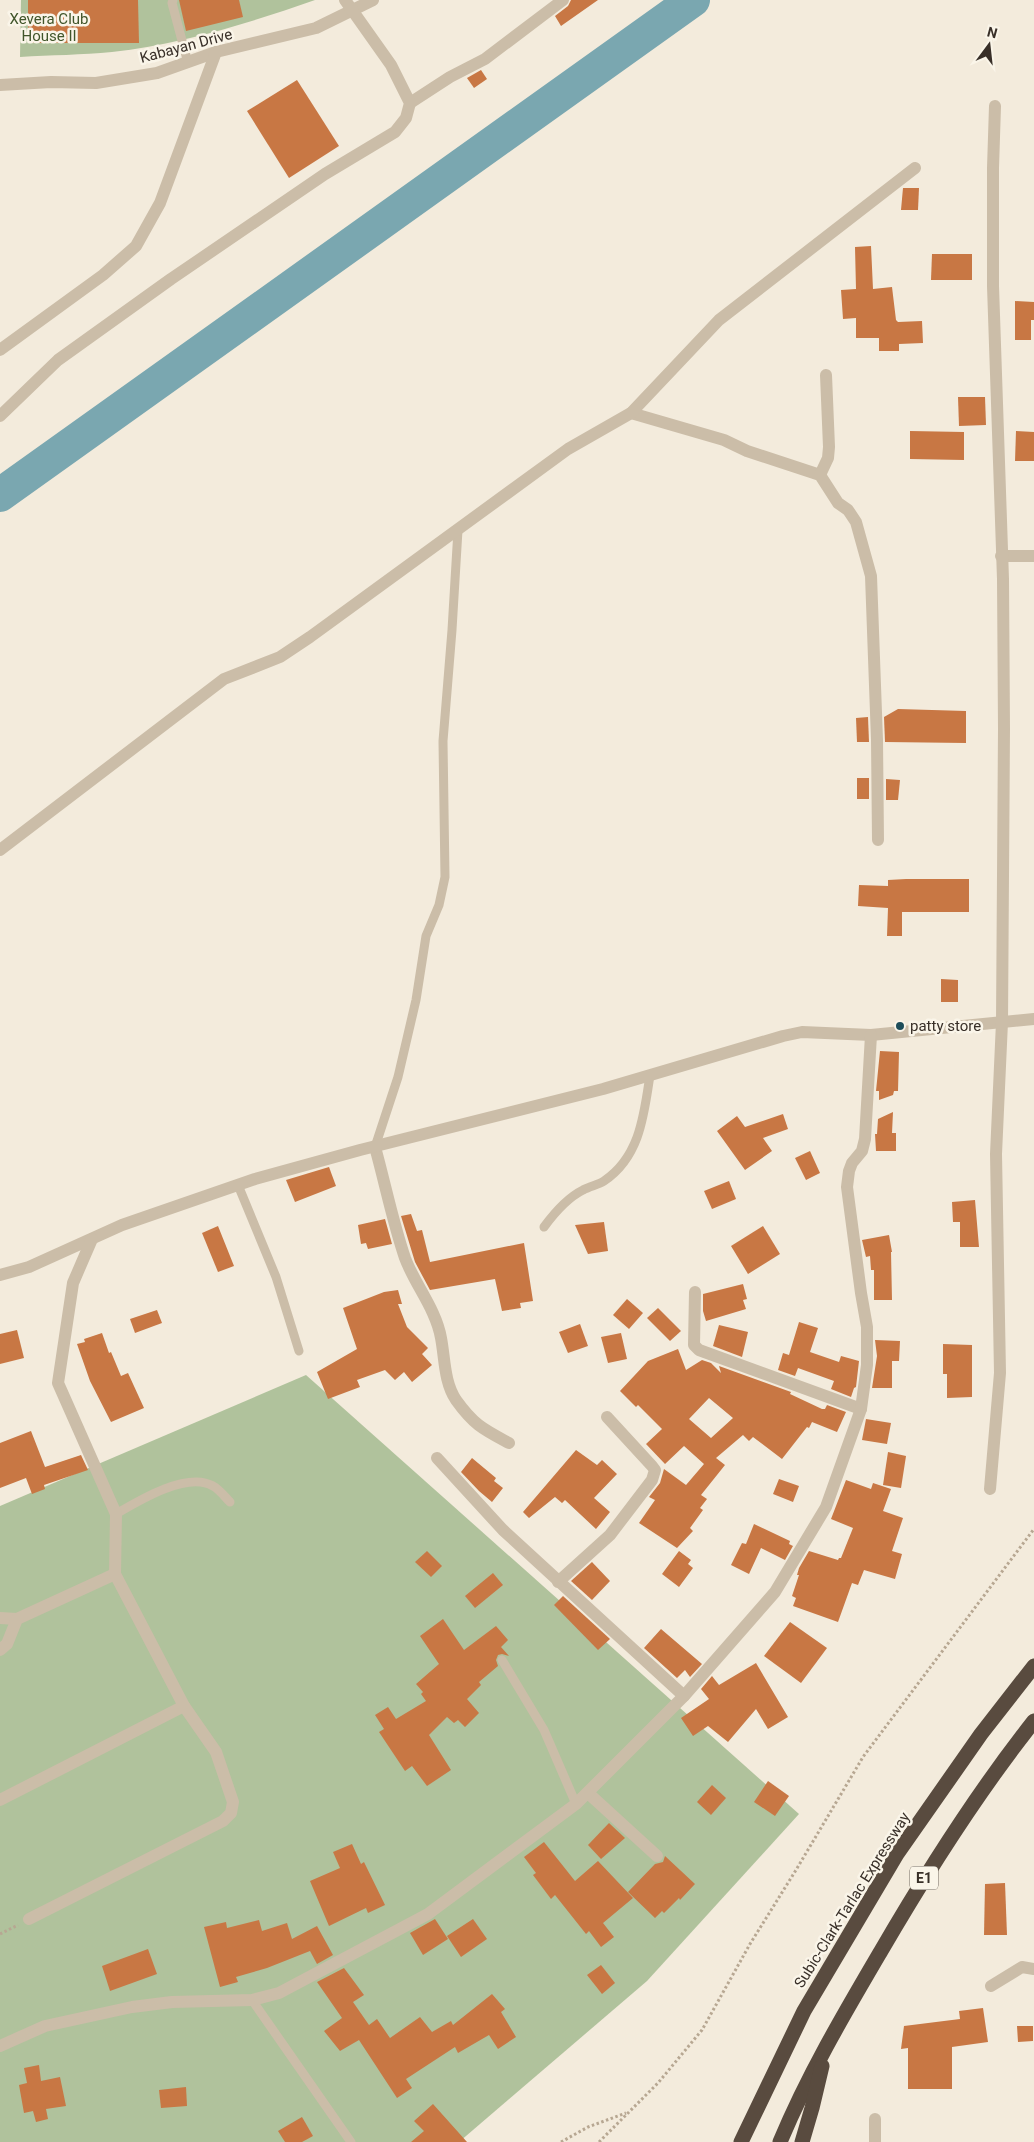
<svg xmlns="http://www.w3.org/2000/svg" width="1034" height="2142" font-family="Roboto,sans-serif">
	<rect width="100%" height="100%" fill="#f3ebdc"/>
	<!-- green -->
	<g fill="#b0c29c">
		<path d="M 21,0 L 315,0 C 249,23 182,44 112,52 C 82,55 51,55 20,57 Z"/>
		<polygon points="306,1375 799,1814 647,1981 459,2142 0,2142 0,1506"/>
	</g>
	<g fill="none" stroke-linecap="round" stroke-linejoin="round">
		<!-- river -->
		<polyline stroke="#7aa7b0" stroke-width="34" points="0,495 693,0"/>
	</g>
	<!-- building -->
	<g fill="#c87744" fill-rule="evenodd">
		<polygon points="28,0 138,0 139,43 28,43"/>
		<polygon points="179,0 239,0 243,17 186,31"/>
		<polygon points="571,0 598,0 561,26 555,16 568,6"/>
		<polygon points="481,70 487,79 474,88 467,78"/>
		<polygon points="297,80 339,146 289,178 247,111"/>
		<polygon points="903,188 919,188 918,210 901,210"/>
		<polygon points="871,246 873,289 892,287 896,320 898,322 922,321 923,343 899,344 899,351 879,351 879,338 856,338 856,318 843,319 841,290 856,289 855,247"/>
		<polygon points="932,254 972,254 972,280 931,280"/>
		<polygon points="1015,301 1034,302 1034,320 1031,320 1031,340 1015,340"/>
		<polygon points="958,397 985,397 986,425 959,426"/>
		<polygon points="910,431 964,432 964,460 910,459"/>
		<polygon points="1016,431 1034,432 1034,461 1015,461"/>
		<polygon points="898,709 966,711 966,743 885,742 884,717"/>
		<polygon points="868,717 869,742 857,742 856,718"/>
		<rect x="857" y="778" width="12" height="21"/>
		<polygon points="886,779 900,780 898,800 886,800"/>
		<polygon points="906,879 969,879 969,912 902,912 902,936 887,936 888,908 858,906 859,885 888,886 888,880"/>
		<polygon points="941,979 958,980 958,1002 941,1002"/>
		<polygon points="880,1051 899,1052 898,1091 894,1091 893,1095 879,1100 879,1091 876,1091"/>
		<polygon points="893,1112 892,1133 896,1133 896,1151 876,1151 875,1134 877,1134 878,1119"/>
		<polygon points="783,1114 788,1129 763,1138 772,1151 745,1170 717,1131 737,1116 745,1127"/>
		<polygon points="810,1151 820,1173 806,1180 795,1158"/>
		<polygon points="329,1167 336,1186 295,1202 286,1180"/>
		<polygon points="729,1181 736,1199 712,1209 704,1191"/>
		<polygon points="975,1200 979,1247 960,1247 960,1222 953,1222 952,1202"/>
		<polygon points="411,1214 417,1231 422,1230 430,1262 524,1243 533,1301 520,1303 521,1308 502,1311 495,1279 430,1290 415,1262 401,1216"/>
		<polygon points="385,1219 392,1244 368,1249 366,1243 361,1244 358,1225"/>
		<polygon points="604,1222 608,1251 588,1254 575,1225"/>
		<polygon points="218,1226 234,1266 218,1272 202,1233"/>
		<polygon points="763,1226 780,1254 748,1274 731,1246"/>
		<polygon points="889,1235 892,1252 891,1252 892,1300 874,1300 874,1270 871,1270 870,1256 866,1257 862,1240"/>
		<polygon points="743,1284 747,1299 743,1300 746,1309 706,1321 703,1311 703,1294"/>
		<polygon points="398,1290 402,1304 398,1304 407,1327 428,1348 422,1354 432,1365 412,1382 404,1372 395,1380 385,1370 357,1380 360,1387 328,1399 317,1372 357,1349 343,1308 384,1292"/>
		<polygon points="627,1299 643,1313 629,1329 613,1315"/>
		<polygon points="658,1308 681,1331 670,1341 647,1318"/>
		<polygon points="157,1310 162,1323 135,1333 130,1319"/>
		<polygon points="799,1322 818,1328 810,1352 839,1362 841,1356 859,1361 856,1387 854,1388 851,1397 831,1389 834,1381 798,1368 795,1376 778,1370 783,1353 789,1355"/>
		<polygon points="580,1324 588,1346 568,1353 559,1332"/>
		<polygon points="719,1325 748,1332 742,1357 713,1346"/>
		<polygon points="17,1330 24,1358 0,1364 0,1334"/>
		<polygon points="102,1333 109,1353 111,1352 121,1376 128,1373 144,1408 111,1422 90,1381 77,1344 85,1342 84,1339"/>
		<polygon points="621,1333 627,1359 608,1363 601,1337"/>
		<polygon points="875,1340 900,1341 899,1361 892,1361 892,1388 872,1388 877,1356"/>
		<polygon points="943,1344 972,1345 972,1397 947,1398 947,1374 943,1374"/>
		<path d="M 678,1349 L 686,1370 L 702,1360 L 711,1363 L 721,1373 L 719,1366 L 791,1392 L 790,1394 L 822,1409 L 825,1409 L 827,1405 L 846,1412 L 837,1432 L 812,1422 L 809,1428 L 807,1427 L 782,1459 L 753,1437 L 749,1441 L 743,1435 L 716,1458 L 725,1465 L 701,1495 L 707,1499 L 700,1508 L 703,1510 L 690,1528 L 693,1531 L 677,1548 L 639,1523 L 655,1500 L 649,1497 L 660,1483 L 664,1469 L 686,1485 L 704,1464 L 684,1446 L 665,1464 L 646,1444 L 662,1429 L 638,1405 L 636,1407 L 620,1391 L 648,1361 ZM 709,1398 L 733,1418 L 711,1438 L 689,1419 Z"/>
		<polygon points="866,1419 891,1423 887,1444 862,1440"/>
		<polygon points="31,1431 45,1467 81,1455 88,1470 44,1485 45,1489 32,1494 26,1478 0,1488 0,1443"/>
		<polygon points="576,1450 597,1465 602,1460 617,1474 594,1498 610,1512 596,1529 565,1500 562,1503 555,1497 529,1518 523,1512"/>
		<polygon points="888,1452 906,1456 901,1488 883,1485"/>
		<polygon points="472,1458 496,1478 494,1481 503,1488 492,1502 479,1491 461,1472"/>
		<polygon points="779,1479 799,1486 793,1502 773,1494"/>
		<polygon points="846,1480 871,1489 873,1483 891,1489 883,1511 903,1518 892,1551 902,1554 895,1579 864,1570 858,1585 852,1583 838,1622 793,1606 796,1598 792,1596 799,1575 797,1575 799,1568 809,1551 838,1560 839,1558 841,1558 853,1528 831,1519"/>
		<polygon points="754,1524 790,1541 789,1544 793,1546 785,1560 761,1548 749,1574 731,1565 742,1543 746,1544"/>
		<polygon points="427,1551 442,1566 431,1577 415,1562"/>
		<polygon points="679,1551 691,1560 688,1564 693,1568 679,1587 662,1574"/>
		<polygon points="592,1562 610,1581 592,1600 571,1581"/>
		<polygon points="493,1573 503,1585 475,1608 465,1596"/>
		<polygon points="563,1596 610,1639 598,1650 554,1605"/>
		<polygon points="443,1619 464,1650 496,1626 508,1640 501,1647 509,1656 502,1654 498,1655 496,1660 498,1666 479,1682 481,1685 467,1699 479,1713 465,1727 458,1720 454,1723 447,1717 429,1735 451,1770 427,1786 412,1766 405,1771 379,1732 384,1729 375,1715 388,1707 396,1719 426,1701 421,1694 423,1692 416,1684 439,1664 420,1636"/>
		<polygon points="790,1622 827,1648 801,1683 764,1656"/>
		<polygon points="661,1629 702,1664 690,1677 685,1670 677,1678 644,1648"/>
		<polygon points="756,1663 788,1717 768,1729 756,1709 728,1742 708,1726 693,1736 681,1718 709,1699 701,1689 712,1676 719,1685"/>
		<polygon points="768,1781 789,1796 775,1816 754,1802"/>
		<polygon points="712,1785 726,1798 711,1815 697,1802"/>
		<polygon points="609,1823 625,1838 601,1859 588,1845"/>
		<polygon points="544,1842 575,1881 598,1861 633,1898 603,1923 614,1937 601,1947 589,1931 586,1934 555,1895 551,1899 533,1875 536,1873 524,1857"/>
		<polygon points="352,1844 361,1864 364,1862 385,1905 368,1913 366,1908 329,1926 310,1881 340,1868 333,1852"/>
		<polygon points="665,1856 695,1884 680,1900 679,1898 664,1913 662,1911 655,1918 628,1892 655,1864 663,1862"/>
		<polygon points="1005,1883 1007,1935 984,1935 985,1884"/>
		<polygon points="435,1919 448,1939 423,1955 410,1933"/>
		<polygon points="473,1919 487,1939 461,1957 447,1936"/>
		<polygon points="259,1920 262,1931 287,1923 292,1939 317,1926 333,1955 317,1964 310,1951 267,1968 236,1977 238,1982 220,1987 204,1927 226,1922 227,1928"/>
		<polygon points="148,1949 157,1974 110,1991 102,1966"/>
		<polygon points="601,1965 615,1983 602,1994 587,1975"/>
		<polygon points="344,1968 364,1995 353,2002 369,2025 377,2019 390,2038 420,2017 432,2032 451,2021 453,2025 492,1994 505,2009 501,2012 516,2037 498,2049 489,2035 458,2053 455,2047 406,2079 412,2088 397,2098 359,2040 340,2051 324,2031 342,2018 317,1982"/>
		<polygon points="983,2008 988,2042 952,2047 952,2089 908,2089 908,2048 901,2049 904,2026 960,2019 959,2011"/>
		<polygon points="1017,2026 1033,2026 1033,2041 1018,2042"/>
		<polygon points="39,2065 41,2081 60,2077 66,2106 46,2109 48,2119 36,2122 33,2111 24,2113 19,2085 27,2083 24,2068"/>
		<polygon points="186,2087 187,2106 161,2108 159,2090"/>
		<polygon points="433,2104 467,2142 411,2142 424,2131 414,2121"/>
		<polygon points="302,2117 313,2136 302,2142 285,2142 278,2131"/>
	</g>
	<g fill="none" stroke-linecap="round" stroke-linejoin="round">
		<!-- path -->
		<g stroke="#b7a792" stroke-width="3" stroke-dasharray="2.5 2.5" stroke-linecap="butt">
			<polyline points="0,1934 18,1925"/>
			<polyline points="561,2142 588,2127 626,2113"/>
			<polyline points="599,2142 658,2083 702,2030 750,1944 796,1870 863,1757 1034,1529"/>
		</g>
		<!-- service -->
		<g stroke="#cbbda8" stroke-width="9">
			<polyline points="173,0 172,3 188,63"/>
			<polyline points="375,1147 398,1077 416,1000 426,936 439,905 445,877 443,741 452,630 458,530"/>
			<polyline points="238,1185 276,1277 299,1351"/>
			<path d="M 544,1227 C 555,1212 567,1198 583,1190 C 590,1186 598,1185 604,1181 C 640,1157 644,1115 650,1075"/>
			<path d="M 116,1514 C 138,1501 187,1471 213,1486 C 219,1489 225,1497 230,1502"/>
			<polyline points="502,1660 544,1730 576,1804"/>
			<polyline points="252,2000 351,2142"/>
		</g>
		<!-- minor -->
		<g stroke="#cbbda8" stroke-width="12">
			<polyline points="0,85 51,82 96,83 157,73 216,52 316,28 373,0"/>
			<polyline points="410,103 450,77 485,59 563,0"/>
			<polyline points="0,350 103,275 136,246 160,203 216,52"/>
			<polyline points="631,413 724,440 747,451 820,475 838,503 848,510 856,522 871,576 877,740 878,840"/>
			<polyline points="0,416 58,360 171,279 325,174 395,132 406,118 410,103 391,65 345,0"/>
			<polyline points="820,475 828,458 829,447 826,375"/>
			<polyline points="1001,556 1034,556"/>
			<polyline points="0,850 224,679 280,657 310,637 568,449 631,413 719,320 915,168"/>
			<path d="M 375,1147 C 385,1183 393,1223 405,1258 C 415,1285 436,1309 441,1338 C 445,1359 444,1382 456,1400 C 474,1425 483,1429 509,1443"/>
			<polyline points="0,1275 29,1267 122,1225 255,1179 360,1150 603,1089 783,1036 802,1032 871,1035 1034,1019"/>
			<polyline points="695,1292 694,1345 699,1350 861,1409"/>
			<polyline points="437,1458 503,1530 684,1696"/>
			<polyline points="990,1489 1000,1373 996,1154 1002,1022 1004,729 1003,579 993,286 993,168 995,106"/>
			<polyline points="558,1582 610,1535 652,1480 655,1470 652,1466 607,1417"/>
			<polyline points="0,1618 17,1619"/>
			<polyline points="0,1650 7,1644 17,1619 115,1574"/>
			<polyline points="588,1793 657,1856"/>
			<polyline points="0,1800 184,1706"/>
			<polyline points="29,1919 223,1821 231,1813 233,1802 216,1752 184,1706 115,1574 116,1514 58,1383 73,1283 92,1239"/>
			<polyline points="991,1986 1022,1967 1034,1969"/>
			<polyline points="0,2046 45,2026 132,2007 172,2002 252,2000 279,1993 428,1914 576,1804 684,1696 775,1592 826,1507 861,1409 867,1365 867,1327 861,1293 847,1187 849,1171 852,1163 862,1151 865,1139 871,1035"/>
			<polyline points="875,2142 875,2119"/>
		</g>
		<!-- motorway -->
		<g stroke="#594b3f" stroke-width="15">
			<polyline points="741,2142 804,2011 897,1854 981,1734 1034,1666"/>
			<path d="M 780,2142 C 808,2075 844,2014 881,1951 C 927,1872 977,1793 1034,1721"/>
			<polyline points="802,2142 812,2108 822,2066"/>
		</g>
	</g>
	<!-- markers -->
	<circle fill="#1d4d5a" stroke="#faf5e9" stroke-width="2" cx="900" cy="1026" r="5"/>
	<g text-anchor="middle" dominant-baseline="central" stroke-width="5" stroke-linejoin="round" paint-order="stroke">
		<!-- shield labels -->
		<rect fill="#faf5e9" stroke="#726a62" stroke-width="1" x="910" y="1866.5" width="28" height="23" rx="4"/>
		<g font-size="14" font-weight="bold" fill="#382f28">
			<text x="924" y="1878">E1</text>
		</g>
		<!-- park labels -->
		<g font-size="15" fill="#41562b" stroke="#faf5e9">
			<text x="49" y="19">Xevera Club<tspan x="49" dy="17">House II</tspan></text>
		</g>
		<!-- street labels -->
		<g font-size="15" fill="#382f28" stroke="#faf5e9">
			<text transform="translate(186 46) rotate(-15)">Kabayan Drive</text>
			<text transform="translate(852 1900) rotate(-58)">Subic-Clark-Tarlac Expressway</text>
		</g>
		<!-- poi labels -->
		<g font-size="15" fill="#382f28" stroke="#faf5e9" text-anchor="start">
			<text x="910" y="1026">patty store</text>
		</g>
	</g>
	<!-- north arrow -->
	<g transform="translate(989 45) rotate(15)" stroke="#faf5e9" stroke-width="4" paint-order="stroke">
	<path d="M0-4L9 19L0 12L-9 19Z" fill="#382f28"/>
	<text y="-8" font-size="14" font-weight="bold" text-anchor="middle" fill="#382f28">N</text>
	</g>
</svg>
